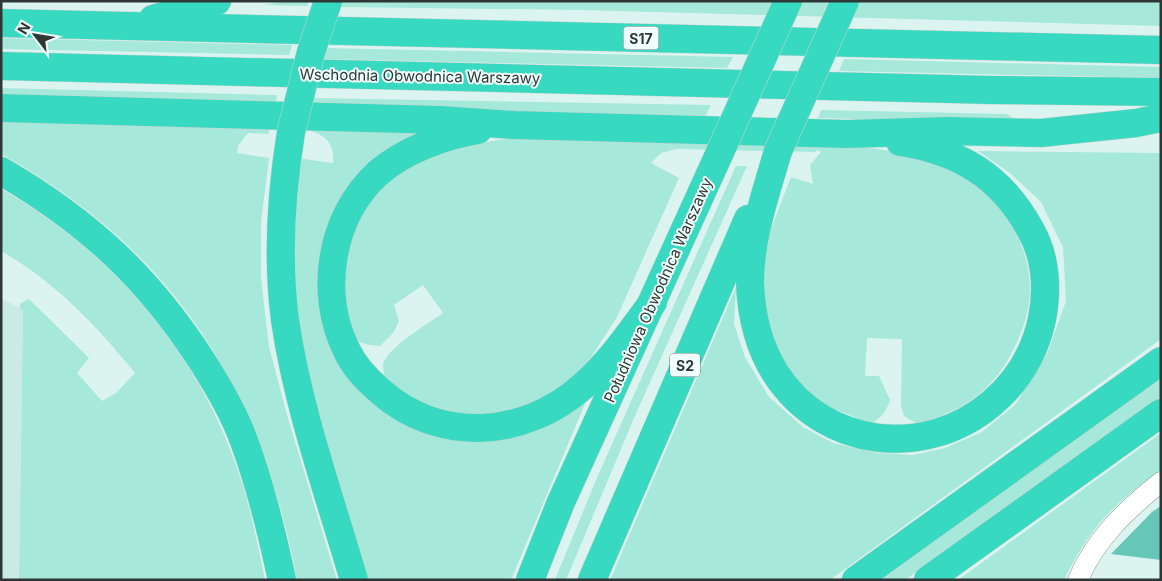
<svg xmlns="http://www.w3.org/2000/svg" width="1162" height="581" font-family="Inter,sans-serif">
	<rect width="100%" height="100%" fill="#dcf4ef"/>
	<!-- built -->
	<polygon fill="#caebe3" points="1,298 23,310 19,580 1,580"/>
	<!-- green -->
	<g fill="#a6e8da">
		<polygon points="285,1 309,1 307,6 264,5"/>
		<polygon points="343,1 1161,1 1161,26 580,10 340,7"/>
		<polygon points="1,38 292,45 289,55 1,49"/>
		<polygon points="325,48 733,57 727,68 321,59"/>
		<polygon points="844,59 1161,67 1161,78 839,71"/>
		<polygon points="1,88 277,95 275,105 1,99"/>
		<polygon points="310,98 711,105 705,117 307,108"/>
		<polygon points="821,110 1007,114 1013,119 1007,123 818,118"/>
		<path d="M 1,116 L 271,124 L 268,134 L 248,133 L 238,146 L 237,153 L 269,158 L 261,222 L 261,278 L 269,347 L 287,415 L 337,580 L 297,580 C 261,388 174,250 1,154 Z"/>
		<path d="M 440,126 L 328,235 L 349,375 L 370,401 L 397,419 L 431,434 L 592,387 L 511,580 L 365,580 L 311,397 L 293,299 L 297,158 L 333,163 C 335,140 323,134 302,128 Z"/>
		<path d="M 513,138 C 590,140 667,142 745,144 C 809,145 890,140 950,169 C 1005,195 1044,260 1025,321 C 1006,379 976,407 918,424 L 904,416 L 901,406 L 902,339 L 867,338 L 865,376 L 879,376 L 890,400 C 886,412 882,417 871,424 L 825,405 L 802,386 L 783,365 L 770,340 L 760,273 L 769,234 L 791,177 L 813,184 L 810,165 L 821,152 L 818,150 L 815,152 L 677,149 L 661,153 L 651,163 L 679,178 L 617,317 L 588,362 L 559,390 L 531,406 L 471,419 L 417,402 L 385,380 C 385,376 383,369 383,365 C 387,347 428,324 443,313 L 423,285 L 394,305 L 399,321 L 394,332 L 380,346 C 372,345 361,345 355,338 C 337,316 344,247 357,223 C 364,209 376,192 388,180 C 421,150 470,144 513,138 Z"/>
		<polygon points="978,151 1161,153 1161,339 830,580 610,580 736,287 734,324 745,357 769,397 803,427 833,443 877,453 913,455 945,448 982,432 1015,405 1047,354 1066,301 1063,247 1041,202 1010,173"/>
		<polygon points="736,166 747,166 634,418 566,580 555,580 596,480"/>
		<path d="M 1,189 C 112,251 201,355 240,477 C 251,510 258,545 265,580 L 19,580 L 23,310 L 19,308 L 21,303 L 29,299 L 89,358 L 77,373 L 102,401 L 116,393 L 135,373 C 96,325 54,281 1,251 Z"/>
		<polygon points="1161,375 1161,397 905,580 877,580"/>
		<path d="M 1161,433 L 1161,470 C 1114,503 1090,527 1064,580 L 958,580 Z"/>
	</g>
	<!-- forest -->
	<polygon fill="#66c7b6" points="1161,506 1161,560 1111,554 1152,512"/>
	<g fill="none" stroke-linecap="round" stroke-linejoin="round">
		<!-- minor casing -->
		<g stroke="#859c97" stroke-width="21">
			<path id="minor" d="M 1078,580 C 1095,539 1127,509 1161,482"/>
		</g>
		<!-- highway casing -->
		<g stroke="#d1d3d3" stroke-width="29">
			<g id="highway">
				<polyline points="153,19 217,1"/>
				<polyline points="1,23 1161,50"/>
				<polyline points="1,66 992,90 1161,92"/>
				<polyline points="1,108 440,120 514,125 847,134 946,131 1041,133 1136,123 1161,118"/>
				<path d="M 478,130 C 443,136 405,150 378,173 C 330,217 318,293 347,351 C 354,366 367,380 380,391 C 439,444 525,438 583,386 C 611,362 631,331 653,302"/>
				<path d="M 291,132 C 281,194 277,258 285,320 C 298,409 329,494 354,580"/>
				<path d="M 778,151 C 766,193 750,237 750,282 C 751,314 758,346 776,374 C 824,448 925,460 992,403 C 1018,381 1035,352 1042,319 C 1048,289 1046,256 1030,229 C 1001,176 959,151 900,142"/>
				<path d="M 1,171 C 87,221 148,277 202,361 C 218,386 234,413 244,441 C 261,487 272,533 282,580"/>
				<polyline points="530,580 561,502 721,150"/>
				<polyline points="592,580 748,219"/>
				<polyline points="856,580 1161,361"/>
				<polyline points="928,580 1161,413"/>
			</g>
		</g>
		<!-- minor -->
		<use href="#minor" stroke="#fff" stroke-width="20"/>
		<!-- highway -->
		<use href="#highway" stroke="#37d9c1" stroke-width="28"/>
		<!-- highway-bridge casing -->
		<g stroke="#d1d3d3" stroke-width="29" stroke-linecap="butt">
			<g id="highway-bridge">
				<polyline points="291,132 311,52 328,1"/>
				<polyline points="721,150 788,1"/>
				<polyline points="778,151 845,1"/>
			</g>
		</g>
		<!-- highway-bridge -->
		<use href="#highway-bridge" stroke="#37d9c1" stroke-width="28"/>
	</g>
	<g text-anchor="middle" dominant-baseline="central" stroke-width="4" stroke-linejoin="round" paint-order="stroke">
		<!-- shield labels -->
		<g fill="#f0fffc" stroke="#687371" stroke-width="1">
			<rect x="623.5" y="26.5" width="35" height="23" rx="4"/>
			<rect x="670" y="353.5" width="30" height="23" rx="4"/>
		</g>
		<g font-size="14" font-weight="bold" fill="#2e3735">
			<text x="641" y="38">S17</text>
			<text x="685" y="365">S2</text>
		</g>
		<!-- street labels -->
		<g font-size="15" fill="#2e3735" stroke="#f0fffc">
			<text transform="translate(420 76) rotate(1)">Wschodnia Obwodnica Warszawy</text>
			<text transform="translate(658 290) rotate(-66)">Południowa Obwodnica Warszawy</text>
		</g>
	</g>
	<!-- border -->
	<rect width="1162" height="581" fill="none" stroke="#2e3735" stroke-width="5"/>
	<!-- north arrow -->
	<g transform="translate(35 35) rotate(301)" stroke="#f0fffc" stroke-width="4" paint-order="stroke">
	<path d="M0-4L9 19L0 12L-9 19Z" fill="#2e3735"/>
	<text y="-8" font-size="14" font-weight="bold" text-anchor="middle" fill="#2e3735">N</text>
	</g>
</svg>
